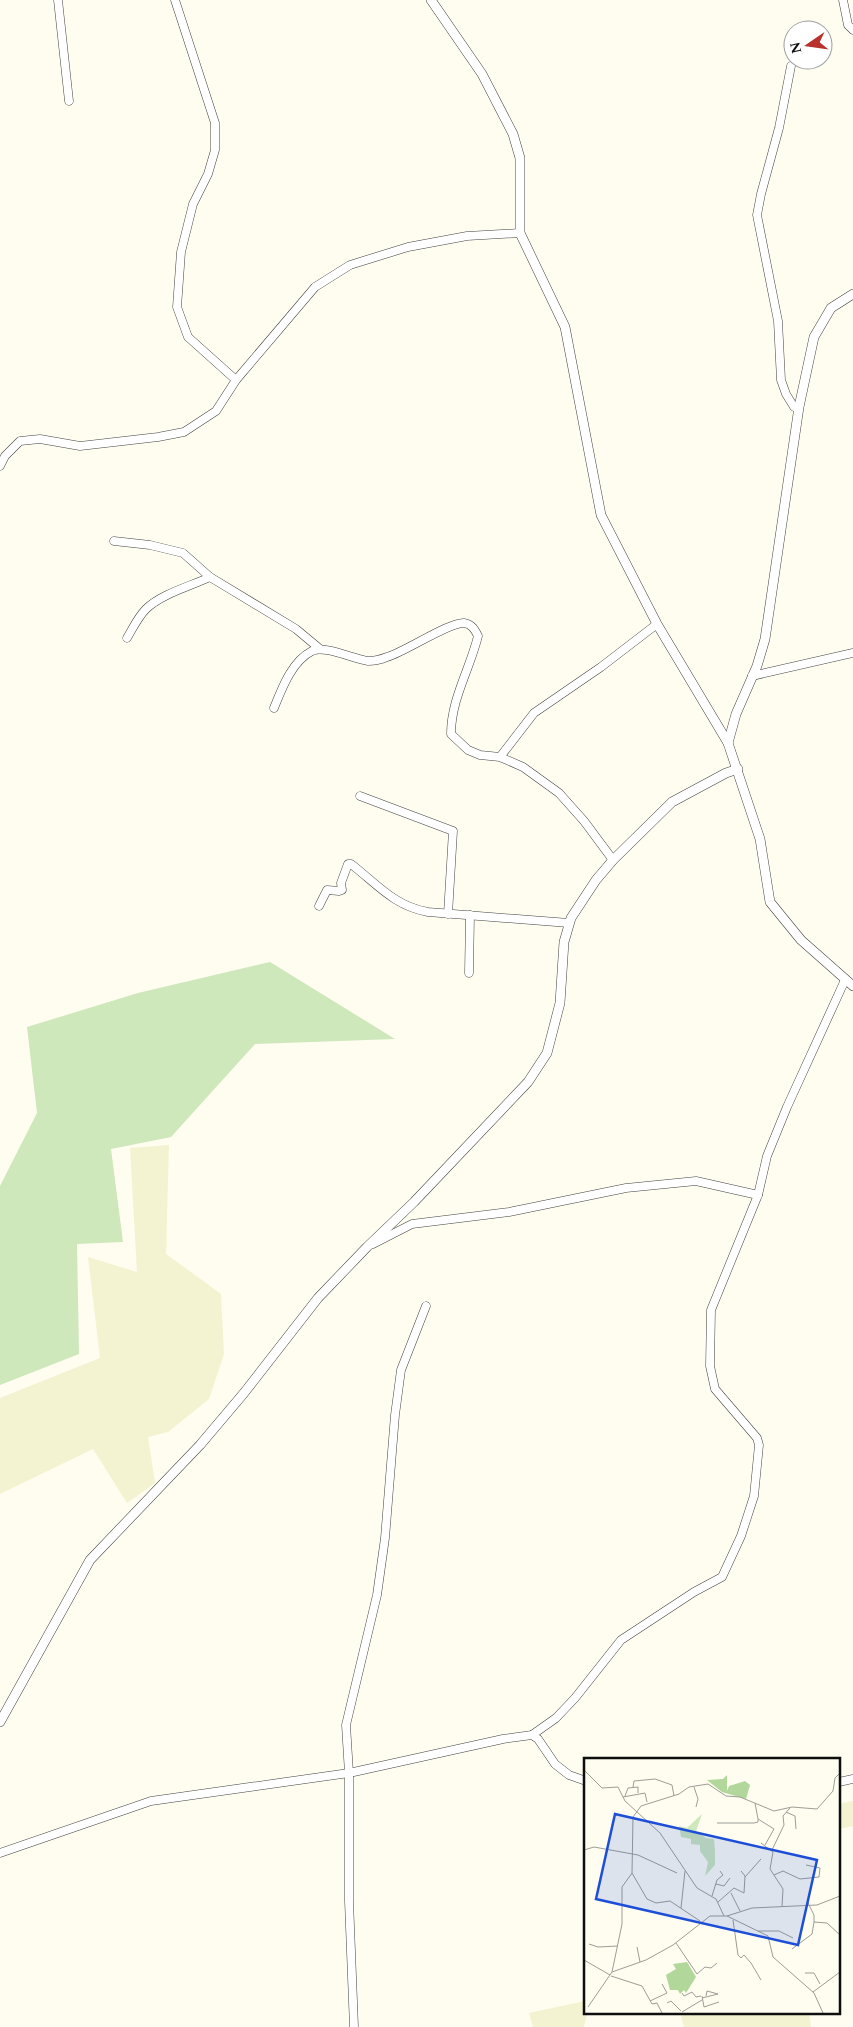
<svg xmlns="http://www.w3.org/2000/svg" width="853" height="2027" font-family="Spectral,serif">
	<rect width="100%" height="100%" fill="#fefdf0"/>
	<!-- farmland -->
	<g fill="#f3f3d1">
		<polygon points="169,1145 166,1254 221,1294 224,1354 209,1399 168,1432 148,1437 155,1483 127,1503 93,1449 0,1494 0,1398 100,1358 88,1257 137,1272 130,1148"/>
		<polygon points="853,1801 853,1826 839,1829 839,1804"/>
		<polygon points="585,2001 586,2013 587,2013 584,2027 533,2027 529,2013"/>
		<polygon points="680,2013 809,2013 811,2027 684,2027"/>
	</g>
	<!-- green -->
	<polygon fill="#cee7bb" points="270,962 395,1039 255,1044 171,1137 111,1149 123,1242 77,1244 79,1354 0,1385 0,1186 37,1113 27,1027 138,993"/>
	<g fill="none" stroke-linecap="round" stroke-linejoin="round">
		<!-- minor casing -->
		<g stroke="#414141" stroke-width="9">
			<g id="minor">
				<polyline points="58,0 69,101"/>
				<polyline points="175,0 215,123 215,150 208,174 193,204 181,252 177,307 188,337 236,380"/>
				<polyline points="843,0 848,25 853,30"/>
				<polyline points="791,66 779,128 761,194 757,215 778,321 781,380 786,394 794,407 799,407"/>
				<polyline points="0,466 5,456 20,441 40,439 80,446 158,437 184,432 216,411 236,380 315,287 350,265 408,247 467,236 520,233"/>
				<polyline points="114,541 150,545 183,553 210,577 296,629 320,649"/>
				<path d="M 127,638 C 133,628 138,617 146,609 C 161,594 191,586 210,577"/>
				<polyline points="752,676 853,653"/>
				<path d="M 274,708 C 282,688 292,661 312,651 C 325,645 353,659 368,661 C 374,661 382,659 387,657 C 405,652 449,622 464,623 C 472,624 475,630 478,636 C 470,669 451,699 451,734 L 468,750 L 480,755 L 500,757 L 523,767 L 559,793 L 584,821 L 613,860"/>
				<polyline points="500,757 534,713 601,667 657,624"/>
				<polyline points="360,796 453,831 448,914"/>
				<path d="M 319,906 L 327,890 L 339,891 L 342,890 L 341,883 L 348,864 L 351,864 C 377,884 394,906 428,912 L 569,923"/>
				<polyline points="469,973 470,915"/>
				<polyline points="373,1244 412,1224 509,1212 626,1188 696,1181 758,1195"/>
				<polyline points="532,1735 556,1718 575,1698 621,1640 694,1592 722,1577 741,1536 754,1496 759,1445 757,1438 715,1389 710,1366 711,1310 758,1195 767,1156 787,1107 845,980"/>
				<polyline points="839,1782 853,1779"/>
				<polyline points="0,1853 151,1801 349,1773 503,1739 532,1735 538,1739 555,1764 569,1775 586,1781"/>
				<polyline points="354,2027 349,1901 349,1773 346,1725 377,1595 385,1538 395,1415 401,1370 426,1306"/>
			</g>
		</g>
		<!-- tertiary casing -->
		<g stroke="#414141" stroke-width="10">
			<g id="tertiary">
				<polyline points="431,0 482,74 513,134 520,158 520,233 565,327 601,515 657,624 728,743 760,839 770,902 801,940 853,986"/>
				<polyline points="728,743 736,714 757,666 765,639 799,407 814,337 831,308 853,294"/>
				<polyline points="0,1722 90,1560 200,1445 244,1393 318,1298 367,1247 414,1202 528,1082 547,1053 560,1003 564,942 571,918 596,880 613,860 672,802 726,773 738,769"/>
			</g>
		</g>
		<!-- minor -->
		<use href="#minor" stroke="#fff" stroke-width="8"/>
		<!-- tertiary -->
		<use href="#tertiary" stroke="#fff" stroke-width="9"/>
	</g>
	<!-- overview -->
	<g transform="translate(584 1758)">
		<rect width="256" height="256" fill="#fefdf0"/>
		<path d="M 118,56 L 112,73 L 122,80 L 130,81 L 131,93 L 131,107 L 121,118 L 124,104 L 116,93 L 116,87 L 107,86 L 107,81 L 97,79 L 95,68 L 103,70 Z" fill="#cee7bb"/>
		<path d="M 143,17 L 143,33 L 145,28 L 161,23 L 166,27 L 162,41 L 138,34 L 123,22 L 139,21 ZM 103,204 L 112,219 L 102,235 L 100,232 L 96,236 L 94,232 L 86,232 L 82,217 L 92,211 L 89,206 Z" fill="#b1d79b"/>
		<path fill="none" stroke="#9e9d96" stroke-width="1" d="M 0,12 L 18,30 L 34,29 L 41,43 L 76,75 L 113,130 L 132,141 L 140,158M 49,29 L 50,23 L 71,21 L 88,27 L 90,38M 110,29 L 114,41 L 112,49M 41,38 L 44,30 L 54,29 L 54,35M 39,39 L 61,35 L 63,44M 171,45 L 174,61M 202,54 L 211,58 L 212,71M 133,65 L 170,65 L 174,64 L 174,61 L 190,71 L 181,87M 177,85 L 189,94 L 186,111 L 199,131 L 198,149M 0,92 L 10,89 L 54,97 L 93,115M 188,92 L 200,67 L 199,58 L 206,50M 48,115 L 63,141 L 72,145 L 86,143 L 116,163M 190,117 L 199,113 L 216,121 L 235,119 L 236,110 L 222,107M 161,119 L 177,101M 132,126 L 140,128 L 146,120M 147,135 L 156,153M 128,138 L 133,122 L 139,117 L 136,113M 134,144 L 150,130 L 160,135 L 161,118 L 157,113M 224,145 L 230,157 L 230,164 L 243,165 L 256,177M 97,150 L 101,113M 143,158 L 184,178 L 189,199 L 230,235 L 239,255M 149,162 L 154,197 L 157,200 L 160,197 L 167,205 L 177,222M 174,173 L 195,173 L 209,180M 92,185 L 113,216 L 121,209 L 127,210 L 133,205M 5,186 L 14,189 L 34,188M 53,189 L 56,204M 208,191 L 228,176 L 230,164M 0,202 L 26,217M 28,214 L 38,166 L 38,129 L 48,115 L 49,59 L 57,48 L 95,36 L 105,29 L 124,26 L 142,38 L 156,39 L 190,53 L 208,49 L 233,51 L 249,33 L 251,20 L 256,15M 221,215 L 230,215 L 236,226M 27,218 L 58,228 L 68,246 L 73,245 L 78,255M 229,234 L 256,214M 98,235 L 100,238 L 108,234 L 112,239 L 117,238M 118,238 L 120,249 L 135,244M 118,240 L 134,236 L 123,233 L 122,238M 66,243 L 83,235 L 78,226M 83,245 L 87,243 L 97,253M 4,249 L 28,214 L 62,202 L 89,187 L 126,158 L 143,158 L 168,150 L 233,147 L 256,138M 98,254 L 118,242"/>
		<path fill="#1d4ed8" fill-opacity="0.15" stroke="#1d4ed8" stroke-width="2.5" d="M 31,56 L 233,102 L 214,187 L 12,141 Z"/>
		<rect width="256" height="256" fill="none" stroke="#0e0e0e" stroke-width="2.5"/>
	</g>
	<!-- north arrow -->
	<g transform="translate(808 45) rotate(257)"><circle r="24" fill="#ffffff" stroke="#9f9f9f"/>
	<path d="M0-4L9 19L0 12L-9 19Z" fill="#b8312d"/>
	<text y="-8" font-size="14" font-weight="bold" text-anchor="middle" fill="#0e0e0e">N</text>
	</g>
</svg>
